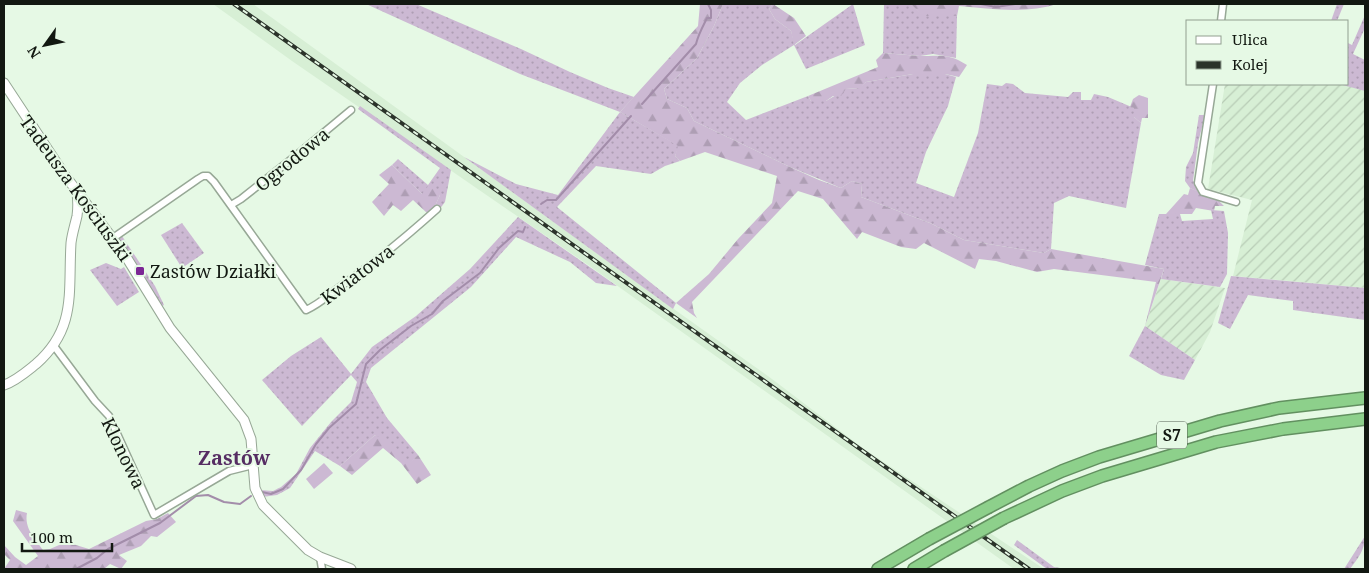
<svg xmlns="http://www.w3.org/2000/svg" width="1369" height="573" font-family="'Noto Serif',serif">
	<defs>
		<pattern id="industrial-furrows" width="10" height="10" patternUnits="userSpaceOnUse" patternTransform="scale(1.25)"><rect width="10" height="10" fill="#d7efd5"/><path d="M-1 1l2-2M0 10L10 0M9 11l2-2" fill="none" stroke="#b8ccb6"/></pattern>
		<pattern id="grass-dots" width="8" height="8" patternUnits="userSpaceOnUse" patternTransform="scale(1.25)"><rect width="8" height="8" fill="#ccb9d3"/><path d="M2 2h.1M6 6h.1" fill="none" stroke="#ae9eb4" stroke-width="1.8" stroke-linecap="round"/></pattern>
		<pattern id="forest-firs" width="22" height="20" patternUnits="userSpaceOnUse" patternTransform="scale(1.25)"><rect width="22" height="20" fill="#ccb9d3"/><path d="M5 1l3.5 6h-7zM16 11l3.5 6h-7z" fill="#ae9eb4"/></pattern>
	</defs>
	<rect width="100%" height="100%" fill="#e6f9e5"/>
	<!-- built -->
	<polygon fill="#d7efd5" points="213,4 253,4 664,302 772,379 864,449 1044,569 1014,569 591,267 292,61"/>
	<!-- industrial -->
	<g fill="url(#industrial-furrows)">
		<polygon points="1225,84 1339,84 1365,90 1365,288 1233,276 1252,200 1208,189"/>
		<polygon points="1161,279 1225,288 1210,332 1195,360 1145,326"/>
	</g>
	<!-- grass -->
	<g fill="url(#grass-dots)">
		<polygon points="366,4 416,4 521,49 570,72 608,88 634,97 620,112 679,146 675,156 680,161 665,166 651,174 596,166 557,207 676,303 673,309 464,157 516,184 558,195 620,112 520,74"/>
		<polygon points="723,4 773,4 769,9 775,19 791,31 795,45 853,4 865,45 806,69 794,45 762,65 740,83 727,102 746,120 808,96 811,101 826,101 846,89 859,88 866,82 913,74 945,74 956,77 948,106 926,152 916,183 954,197 978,133 987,84 1002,86 1006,83 1013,84 1025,93 1068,97 1073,92 1081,92 1081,100 1091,100 1094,94 1108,97 1134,108 1134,117 1141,123 1126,208 1069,196 1054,203 1051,249 1044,253 964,240 930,223 861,197 862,184 852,181 841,188 790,167 694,121 687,108 667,99 664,89 697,58 714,26"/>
		<polygon points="884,4 911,4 924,16 957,16 956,58 933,54 920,56 883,53"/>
		<polygon points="1337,4 1344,4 1337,21 1331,21"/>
		<polygon points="1365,15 1365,28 1353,54 1365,60 1365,91 1339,84 1348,84 1348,43 1352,45"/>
		<polygon points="360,106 451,170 445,202 439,210 435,206 440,195 422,194 392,165 398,159 428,185 440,168 358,109"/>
		<polygon points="1199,115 1205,115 1198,143 1193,181 1196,183 1198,192 1190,188 1185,181 1186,167 1193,153"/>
		<polygon points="1211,210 1224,211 1228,233 1227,274 1220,287 1161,279 1164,269 1145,265 1159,214 1180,214 1182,221 1213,219"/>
		<polygon points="518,217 617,286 596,283 570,262 516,237 471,287 371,368 366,382 387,418 418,455 408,465 375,435 340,466 315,451 290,488 277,495 262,497 260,490 273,491 281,487 296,474 310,448 331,422 351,402 357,382 351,375 302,426 262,380 291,356 321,337 351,374 372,347 416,316 470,269"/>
		<polygon points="182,223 204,253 182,268 161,235"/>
		<polygon points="122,236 155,286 164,305 162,306 119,239"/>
		<polygon points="106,263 121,269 124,267 139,292 117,306 90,270"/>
		<polygon points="1231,276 1365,288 1365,320 1293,310 1293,301 1248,295 1230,329 1218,323"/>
		<polygon points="1145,326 1195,360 1184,380 1161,375 1129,356"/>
		<path d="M 1365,536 C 1365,550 1358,558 1350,569 L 1344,569 Z"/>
		<polygon points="1017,540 1054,567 1067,569 1047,569 1014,545"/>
	</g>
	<!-- forest -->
	<g fill="url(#forest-firs)">
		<polygon points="700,4 723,4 714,26 697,58 664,89 667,99 687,108 694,121 790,167 819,180 841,188 852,181 862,184 861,197 930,223 964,240 1044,253 1051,249 1164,269 1145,326 1156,282 1054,269 1037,272 996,261 979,259 975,269 924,243 916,249 901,247 862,232 857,239 823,199 798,191 692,302 694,313 697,318 676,303 709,274 738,239 772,203 777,176 705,152 680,161 675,156 678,146 620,112 698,26"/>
		<polygon points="773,4 794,18 806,36 794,45 791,31 775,19 769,9"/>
		<path d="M 911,4 L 1057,4 C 1025,14 991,9 959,6 L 957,16 L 923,16 Z"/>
		<path d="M 883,53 C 895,54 907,55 919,56 C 939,56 949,53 967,65 L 959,77 L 945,74 L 913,74 L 866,82 L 860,88 L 846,89 L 841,96 L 833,96 L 826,101 L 811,101 L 808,96 L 878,67 L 876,60 Z"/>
		<polygon points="1139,95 1148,98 1148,118 1142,118 1141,123 1134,117 1134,108 1130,107 1133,99"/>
		<polygon points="392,165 422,194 429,185 440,195 435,206 427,213 413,200 401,211 393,205 384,216 372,202 389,184 379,175"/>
		<polygon points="1190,188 1219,201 1224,206 1215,206 1214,211 1196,208 1192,214 1166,214 1184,194 1188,195"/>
		<polygon points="375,435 393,444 408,464 418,455 431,475 417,484 401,463 383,448 352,475 340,466"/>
		<path d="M 16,510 L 27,513 C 24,528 35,539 43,550 L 50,549 L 66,542 L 89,549 L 146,521 L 157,519 L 168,513 L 176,522 L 157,537 L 151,536 L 141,546 L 119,555 L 127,561 L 121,569 L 110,564 L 104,569 L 4,569 L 10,560 L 4,554 L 4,545 L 15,557 L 26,565 L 38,556 L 13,521 Z"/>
	</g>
	<!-- pitch -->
	<polygon fill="#ccb9d3" points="324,463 333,473 314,489 306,479"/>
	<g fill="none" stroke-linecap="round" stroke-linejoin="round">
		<!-- stream -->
		<g stroke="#a38daa" stroke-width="2">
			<polyline points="970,4 974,4"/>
			<polyline points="981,4 996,7 1015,4"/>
			<path d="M 642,104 L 696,44 C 698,35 703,26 707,18 L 711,18 L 711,10 L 708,4"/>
			<polyline points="541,204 547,200 556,200 631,116"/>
			<polyline points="262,492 271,494 283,489 301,470 316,444 329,428 356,404 366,364 380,350 411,326 432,314 443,301 480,273 499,248 518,231 523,232 525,227"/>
			<polyline points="76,569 97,558 108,549 160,523 196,496 208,495 224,502 240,504 251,496"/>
		</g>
		<!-- street casing -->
		<g stroke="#97a896" stroke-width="9">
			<g id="street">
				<polyline points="1221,21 1223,4"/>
				<polyline points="1213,84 1198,183 1203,192 1236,202"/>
				<polyline points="231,205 241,199 298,154 351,110"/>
				<path d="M 113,238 L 198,179 L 203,176 L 208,176 L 214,182 L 306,310 C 320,304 331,293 344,284 C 377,261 407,236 437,209"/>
				<polyline points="54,346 95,401 109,416 154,515 229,471 253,465"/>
				<polyline points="320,557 322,569"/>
			</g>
		</g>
		<!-- secondary casing -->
		<g stroke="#97a896" stroke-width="11">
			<g id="secondary">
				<polyline points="4,83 64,174 125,255 170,328 244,420 251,439 255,488 263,505 308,550 320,557 351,569"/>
				<path d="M 4,385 C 16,381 26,372 36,364 C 77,328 68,292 71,243 C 72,234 75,225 77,216 C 78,209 78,201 77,193"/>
			</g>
		</g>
		<!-- highway casing -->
		<g stroke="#629060" stroke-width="14">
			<g id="highway">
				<polyline points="989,507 1029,486 1062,471 1099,457 1220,421 1279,408 1365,398"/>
				<polyline points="1004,518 1062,491 1102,476 1216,442 1283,429 1365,419"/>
				<polyline points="878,569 929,539"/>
				<polyline points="914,569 944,551"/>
			</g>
		</g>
		<!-- street -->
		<use href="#street" stroke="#fff" stroke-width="6"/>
		<!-- secondary -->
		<use href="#secondary" stroke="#fff" stroke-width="9"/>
		<!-- highway -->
		<use href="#highway" stroke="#8dd08b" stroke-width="11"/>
		<!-- rail casing -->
		<g stroke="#2b332a" stroke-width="4">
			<polyline id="rail" points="234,4 1029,569"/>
		</g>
		<!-- rail -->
		<use href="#rail" stroke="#e6f9e5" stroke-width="2" stroke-dasharray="5.5" stroke-linecap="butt"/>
		<!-- highway-bridge casing -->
		<g stroke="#629060" stroke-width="14" stroke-linecap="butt">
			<g id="highway-bridge">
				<polyline points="929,539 989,507"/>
				<polyline points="944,551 1004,518"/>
			</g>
		</g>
		<!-- highway-bridge -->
		<use href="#highway-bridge" stroke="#8dd08b" stroke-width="11"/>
	</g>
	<!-- markers -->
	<rect fill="#7c2695" stroke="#e6f9e5" stroke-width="2" x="135" y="266" width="10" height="10" rx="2.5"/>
	<g text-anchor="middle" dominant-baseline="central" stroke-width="4" stroke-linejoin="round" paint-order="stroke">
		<!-- shield labels -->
		<rect fill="#e6f9e5" stroke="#525c51" stroke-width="1" x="1157" y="421.5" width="30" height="27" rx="4"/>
		<g font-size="16" font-weight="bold" fill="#121811">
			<text x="1172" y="435">S7</text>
		</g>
		<!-- street labels -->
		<g font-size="18" fill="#121811" stroke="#e6f9e5">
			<text transform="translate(292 159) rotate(-39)">Ogrodowa</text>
			<text transform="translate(76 188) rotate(54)">Tadeusza Kościuszki</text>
			<text transform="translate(357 274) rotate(-37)">Kwiatowa</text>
			<text transform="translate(124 453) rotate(64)">Klonowa</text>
		</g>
		<!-- poi labels -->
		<g font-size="18" fill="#121811" stroke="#e6f9e5" text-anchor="start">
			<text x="150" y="271">Zastów Działki</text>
		</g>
		<!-- quarter labels -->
		<g font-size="20" font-weight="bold" fill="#562d63" stroke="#e6f9e5">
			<text x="234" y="457">Zastów</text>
		</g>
	</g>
	<!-- border -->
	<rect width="1369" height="573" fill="none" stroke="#121811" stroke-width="10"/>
	<!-- legend -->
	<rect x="1186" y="20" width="162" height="65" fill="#e6f9e5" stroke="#919f90"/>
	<rect x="1196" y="36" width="25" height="8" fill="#ffffff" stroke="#919f90"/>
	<text x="1232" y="45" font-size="15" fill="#121811">Ulica</text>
	<rect x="1196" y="61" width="25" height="8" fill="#2b332a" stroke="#919f90"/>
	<text x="1232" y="70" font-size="15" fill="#121811">Kolej</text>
	<!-- north arrow -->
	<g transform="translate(45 45) rotate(237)" stroke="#e6f9e5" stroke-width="4" paint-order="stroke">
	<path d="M0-4L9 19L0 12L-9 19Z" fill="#121811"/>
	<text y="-8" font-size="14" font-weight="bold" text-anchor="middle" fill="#121811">N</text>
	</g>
	<!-- scale -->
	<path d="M22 543v8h90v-8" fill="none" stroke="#121811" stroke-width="2.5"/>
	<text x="30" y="543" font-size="15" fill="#121811" stroke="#e6f9e5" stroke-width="4" paint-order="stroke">100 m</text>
</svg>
